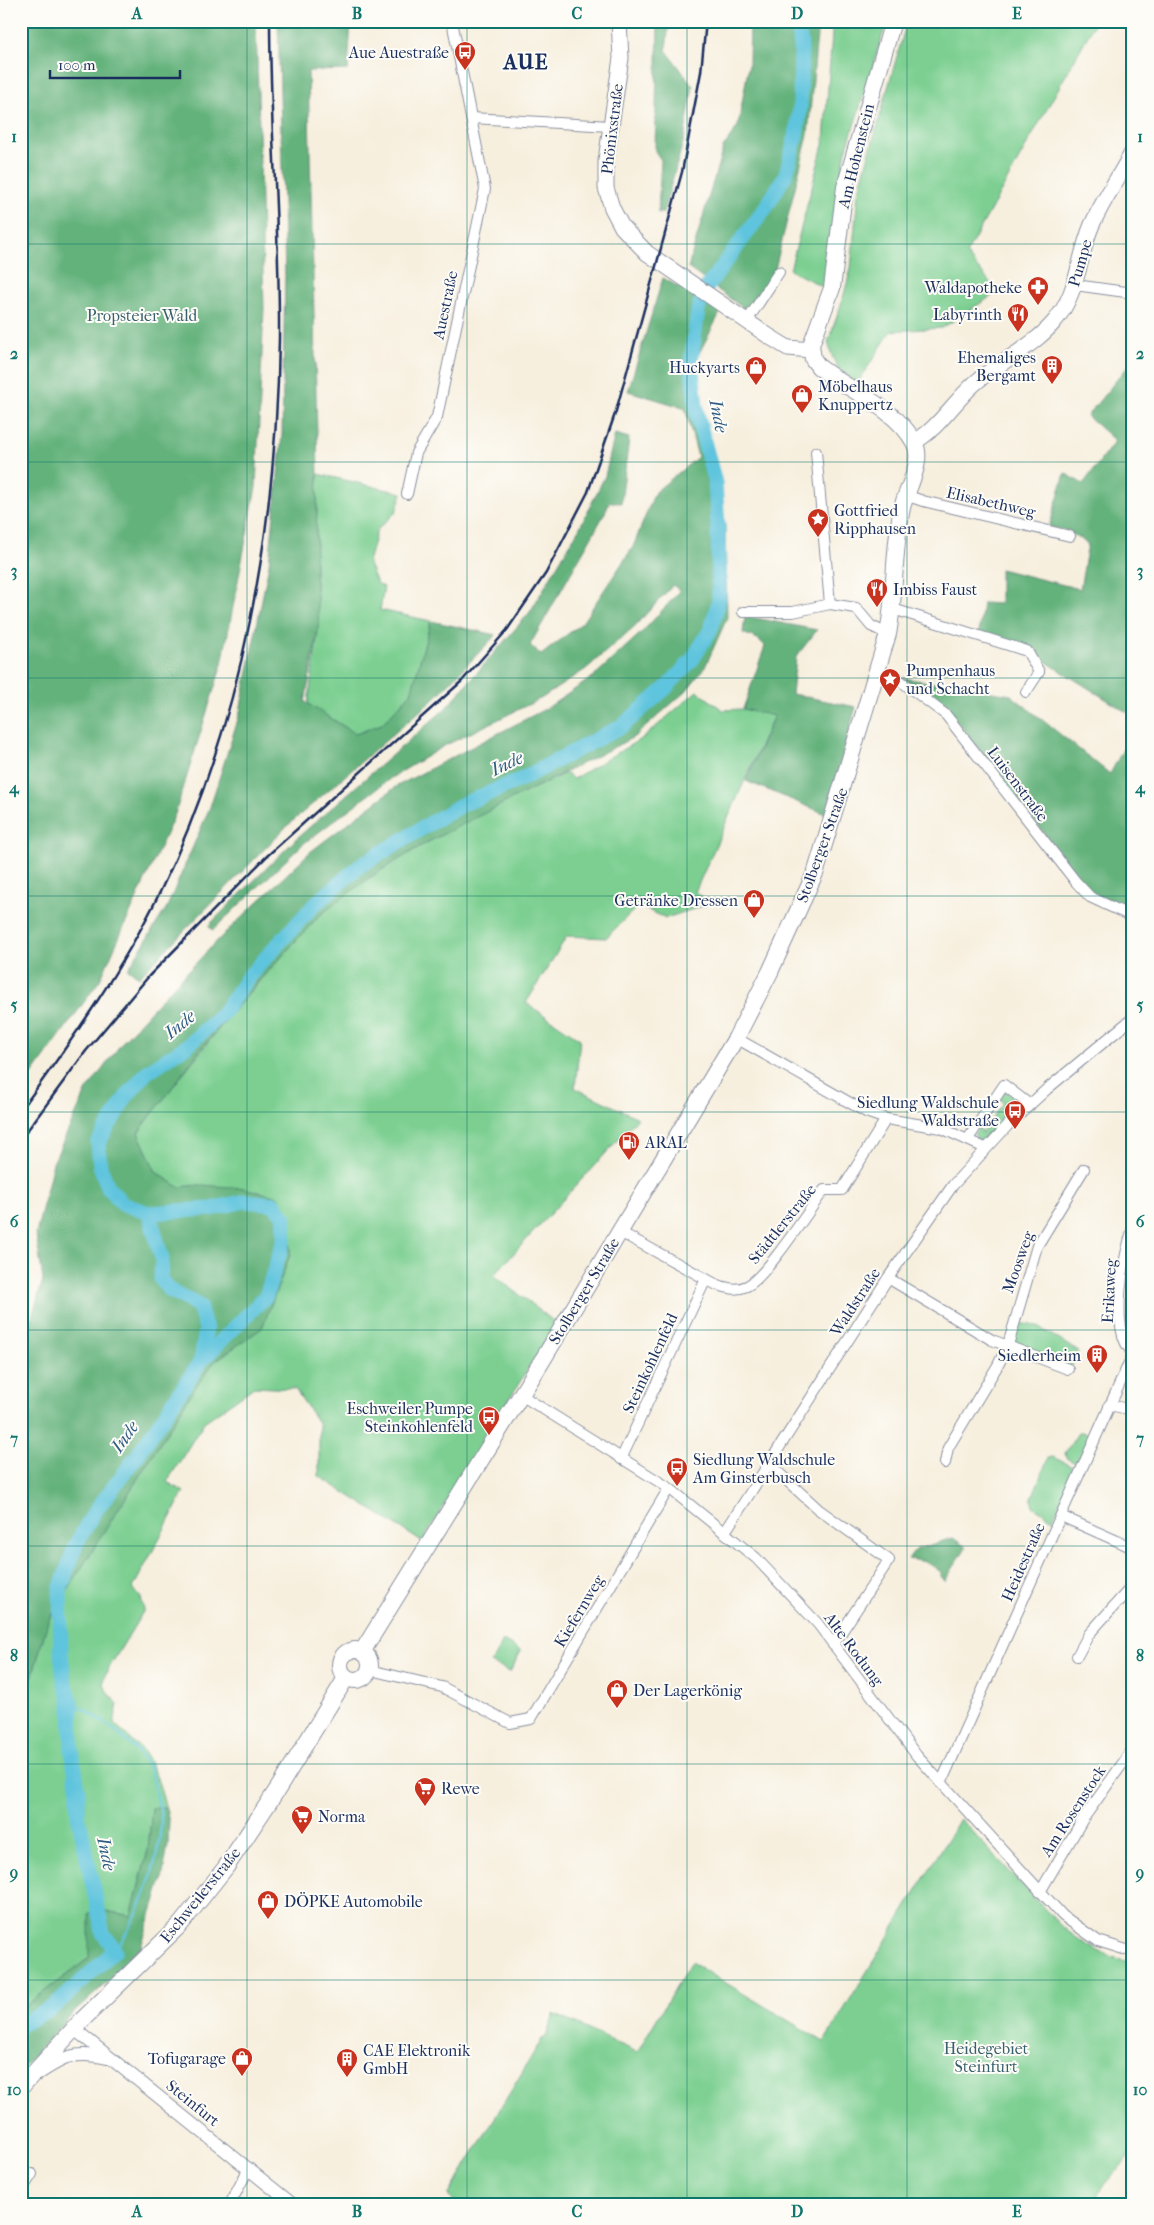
<svg xmlns="http://www.w3.org/2000/svg" width="1154" height="2225" font-family="'IM FELL French Canon',serif">
	<rect width="100%" height="100%" fill="#fdfcf7"/>
	<filter id="ink" filterUnits="userSpaceOnUse"><feTurbulence type="fractalNoise" baseFrequency=".02" numOctaves="2"/><feDisplacementMap in="SourceGraphic" scale="10" xChannelSelector="R" yChannelSelector="G"/><feConvolveMatrix kernelMatrix="1 2 1 2 8 2 1 2 1" color-interpolation-filters="sRGB"/></filter>
	<filter id="wash" filterUnits="userSpaceOnUse"><feTurbulence type="fractalNoise" baseFrequency=".0096" numOctaves="4" result="noise"/><feDisplacementMap in="SourceGraphic" scale="20" xChannelSelector="R" yChannelSelector="G"/><feGaussianBlur stdDeviation="1.12" result="paint"/><feColorMatrix in="noise" values="0 0 0 0 0 0 0 0 0 0 0 0 0 0 0 0 0 1.4 0 .05"/><feComposite in="paint" operator="in"/></filter>
	<g filter="url(#wash)">
		<rect width="100%" height="100%" fill="#f7efde"/>
		<!-- green -->
		<g fill="#7bcf91" stroke="#4b7f78">
			<polygon points="830,21 887,21 846,151 838,188 825,288 790,270 824,141 832,34"/>
			<polygon points="907,21 1096,21 966,254 998,292 942,328 891,331 857,384 839,369 832,356 828,342 842,302 851,268 858,193"/>
			<polygon points="318,474 402,493 396,512 377,530 368,562 377,583 384,587 380,610 431,621 411,693 382,724 356,734 308,704 319,624 315,571"/>
			<path d="M 697,691 L 723,710 L 743,709 L 774,715 L 695,892 L 712,903 L 666,918 L 638,906 L 606,938 L 567,936 L 526,1003 L 580,1039 L 575,1088 L 638,1118 L 494,1275 L 556,1323 L 422,1542 L 319,1476 L 319,1424 L 295,1389 L 254,1387 L 204,1422 L 167,1482 L 184,1492 L 133,1588 L 141,1598 L 144,1610 L 106,1673 C 100,1688 109,1693 118,1704 L 114,1723 L 145,1753 L 157,1778 L 166,1808 L 152,1808 L 148,1850 L 131,1916 L 106,1911 L 89,1958 L 21,2009 L 21,1716 L 48,1621 L 196,1386 L 215,1361 L 262,1328 L 290,1255 L 201,1185 L 179,1187 L 156,1172 L 138,1133 C 183,1073 228,1014 279,960 C 292,945 305,928 320,915 C 393,854 480,814 566,773 L 573,779 L 644,737 Z"/>
			<polygon points="1001,1092 1009,1092 1020,1105 980,1142 974,1134 979,1127 982,1133 1003,1103 999,1097"/>
			<polygon points="1019,1323 1037,1326 1079,1352 1071,1367 1013,1344"/>
			<polygon points="1082,1432 1091,1436 1077,1464 1066,1458 1065,1453 1078,1433"/>
			<polygon points="1053,1457 1075,1468 1053,1519 1033,1506 1031,1500 1048,1458"/>
			<polygon points="503,1641 521,1651 510,1672 491,1663"/>
			<path d="M 960,1819 L 1059,1924 C 1079,1941 1106,1959 1133,1962 L 1133,2152 L 1098,2193 L 1099,2204 L 457,2204 L 448,2196 L 542,2039 L 546,2037 L 554,2014 L 637,2052 L 691,1962 L 824,2042 Z"/>
		</g>
		<!-- forest -->
		<g fill="#64b27b" stroke="#40706c">
			<polygon points="21,21 256,21 264,308 256,487 222,664 175,814 100,980 21,1090"/>
			<polygon points="278,21 351,21 348,70 308,71 318,474 315,571 319,624 305,702 356,734 382,724 411,693 431,621 496,635 434,699 287,826 139,977 128,969 167,907 210,807 239,716 269,564 282,435 285,276"/>
			<polygon points="658,21 669,21 666,50 693,86 684,139 663,213 658,213 661,160 655,151"/>
			<polygon points="750,21 815,21 817,35 808,135 775,269 750,308 743,308 688,268 723,148 738,126 749,63"/>
			<polygon points="663,278 721,311 695,361 701,411 720,482 725,526 727,618 705,667 686,691 634,737 424,844 370,877 319,916 254,986 201,1049 138,1133 156,1172 179,1187 201,1185 244,1188 278,1197 291,1218 290,1255 262,1328 215,1361 196,1386 48,1621 21,1716 21,1353 43,1280 36,1234 53,1163 87,1090 124,1040 167,993 220,938 310,852 397,786 547,708 593,677 643,631 680,591 673,585 636,625 586,669 542,698 444,746 391,778 303,844 213,930 208,926 297,838 445,709 530,612 580,527 605,476 615,434 629,438 621,503 609,502 605,513 530,645 541,655 582,623 633,547 655,492 698,457 685,408 628,391"/>
			<polygon points="1133,360 1133,716 1027,650 979,632 983,603 1000,604 1000,569 1080,589 1088,544 1068,531 1049,527 1065,473 1083,484 1115,441 1087,416"/>
			<polygon points="745,616 817,630 796,657 792,694 856,707 826,814 746,781 774,716 743,709 765,646 758,639 743,633"/>
			<polygon points="903,678 1011,695 1110,774 1133,731 1133,912 1092,895 949,711"/>
			<polygon points="953,1538 966,1547 945,1581 941,1576 941,1572 927,1562 908,1559 917,1549"/>
			<polygon points="152,1808 166,1808 169,1821 168,1845 162,1880 139,1953 65,2021 21,2070 21,2009 89,1958 89,1913 106,1911 131,1916 148,1850"/>
		</g>
		<g fill="none" stroke-linecap="round" stroke-linejoin="round">
			<!-- stream -->
			<path stroke="#5fc4dd" stroke-width="2.5" d="M 71,1702 C 99,1717 128,1737 147,1764 C 151,1770 152,1779 154,1786 C 157,1797 162,1811 161,1823 C 159,1863 139,1919 115,1950"/>
			<!-- river -->
			<g stroke="#5fc4dd" stroke-width="15">
				<polyline points="149,1213 162,1259 161,1279 169,1290 199,1306 206,1329 201,1361"/>
				<polyline points="21,2025 55,2006 115,1950 103,1933 78,1815 78,1791 72,1750 71,1702 64,1679 61,1652 60,1590 76,1544 93,1514 137,1456 201,1361 266,1296 284,1240 285,1218 274,1204 245,1201 211,1209 149,1213 123,1204 108,1187 100,1166 98,1143 126,1097 147,1072 188,1045 224,1012 248,977 315,904 361,865 461,805 522,779 622,726 666,688 692,660 711,629 719,600 718,526 715,483 697,414 691,361 698,310 707,287 767,206 786,174 796,136 800,107 801,47 798,21"/>
			</g>
		</g>
	</g>
	<g filter="url(#ink)">
		<g fill="none" stroke-linecap="round" stroke-linejoin="round">
			<!-- minor casing -->
			<g stroke="#898f9e" stroke-width="12">
				<g id="minor">
					<polyline points="471,118 610,126"/>
					<polyline points="1075,285 1133,293"/>
					<polyline points="747,321 779,272"/>
					<polyline points="816,452 830,604"/>
					<polyline points="407,494 416,453 437,417 485,189 452,21"/>
					<polyline points="905,495 923,501 1070,536"/>
					<polyline points="893,609 1027,651 1039,672 1026,692"/>
					<polyline points="743,612 793,612 830,604 856,608 871,626 888,634"/>
					<polyline points="877,672 902,682 946,715 1076,882 1090,897 1133,917"/>
					<polyline points="736,1038 866,1112 886,1119 941,1128 985,1148"/>
					<polyline points="968,1139 1004,1085 1030,1105"/>
					<path d="M 1133,1228 C 1124,1256 1108,1330 1133,1353"/>
					<path d="M 620,1232 L 717,1285 C 727,1288 736,1291 747,1286 C 766,1277 809,1210 824,1190 L 842,1190 L 886,1119"/>
					<polyline points="888,1278 992,1340 1068,1369"/>
					<polyline points="521,1395 669,1488 756,1558 818,1624 917,1756 1063,1916 1098,1941 1133,1952"/>
					<polyline points="1109,1405 1133,1410"/>
					<polyline points="621,1459 706,1279"/>
					<polyline points="945,1463 948,1448 998,1365 1008,1345 1037,1246 1084,1169"/>
					<polyline points="769,1464 818,1509 889,1560 833,1645"/>
					<polyline points="1061,1516 1133,1548"/>
					<polyline points="725,1532 888,1278 953,1185 1010,1123 1047,1089 1133,1018"/>
					<polyline points="1077,1656 1089,1634 1133,1585"/>
					<polyline points="370,1670 442,1687 510,1723 531,1719 669,1488"/>
					<polyline points="941,1783 1133,1354"/>
					<polyline points="1040,1892 1083,1819 1133,1749"/>
					<polyline points="21,2191 32,2174"/>
					<polyline points="230,2204 249,2168"/>
				</g>
			</g>
			<!-- tertiary casing -->
			<g stroke="#898f9e" stroke-width="14">
				<g id="tertiary">
					<polyline points="73,2028 292,2204"/>
					<path d="M 38,2074 C 65,2056 75,2051 107,2058"/>
				</g>
			</g>
			<!-- secondary casing -->
			<g stroke="#898f9e" stroke-width="17">
				<g id="secondary">
					<polyline points="619,21 621,58 606,160 606,188 612,208 622,227 647,253 770,337 788,348 811,350"/>
					<path d="M 914,442 C 938,429 953,403 974,384 C 998,362 1032,348 1054,322 C 1078,294 1078,259 1091,227 C 1102,201 1120,176 1133,151"/>
				</g>
			</g>
			<!-- primary casing -->
			<g stroke="#898f9e" stroke-width="18">
				<g id="primary">
					<circle cx="355" cy="1665" r="15"/>
					<path d="M 362,1652 L 542,1361 L 736,1038 L 770,972 L 816,871 L 888,634 C 896,592 893,549 902,508 C 906,490 925,461 914,442 C 895,407 849,391 819,367 L 813,359 L 811,345 L 832,288 L 845,187 L 893,21"/>
					<polyline points="21,2087 82,2020 180,1925 226,1867 279,1787 346,1678"/>
				</g>
			</g>
			<!-- minor -->
			<use href="#minor" stroke="#fff" stroke-width="10"/>
			<!-- tertiary -->
			<use href="#tertiary" stroke="#fff" stroke-width="12"/>
			<!-- secondary -->
			<use href="#secondary" stroke="#fff" stroke-width="15"/>
			<!-- primary -->
			<use href="#primary" stroke="#fff" stroke-width="16"/>
			<!-- rail -->
			<g stroke="#1b2f5e" stroke-width="2.5">
				<path d="M 21,1110 C 72,1040 122,970 160,892 C 243,722 277,525 279,338 C 280,232 270,127 270,21"/>
				<polyline points="21,1139 86,1051 149,976 267,856 462,681 507,630 546,573 588,492 616,411 682,172 701,72 706,21"/>
			</g>
		</g>
	</g>
	<!-- grid -->
	<path fill="none" stroke="#0f766e" stroke-width="1" stroke-opacity="0.55" d="M 247,21 L 247,2204M 467,21 L 467,2204M 687,21 L 687,2204M 907,21 L 907,2204M 21,244 L 1133,244M 21,462 L 1133,462M 21,678 L 1133,678M 21,896 L 1133,896M 21,1112 L 1133,1112M 21,1330 L 1133,1330M 21,1546 L 1133,1546M 21,1764 L 1133,1764M 21,1980 L 1133,1980"/>
	<!-- icons -->
	<defs>
		<g id="bus-pin" transform="scale(1.125)"><path d="M0 17L-7.5 6A9.5 9.5 0 1 1 7.5 6Z" fill="#c8321e" stroke="#fdfcf7"/><path d="M-5-6H5V4H4V6H2V4H-2V6H-4V4H-5ZM-3.5-4V0h7V-4ZM-3.5 1.2v1.5H-2V1.2ZM2 1.2v1.5H3.5V1.2Z" fill="#fff"/></g>
		<g id="pharmacy-pin" transform="scale(1.125)"><path d="M0 17L-7.5 6A9.5 9.5 0 1 1 7.5 6Z" fill="#c8321e" stroke="#fdfcf7"/><path d="M-2-6h4v4h4v4h-4v4h-4v-4h-4v-4h4Z" fill="#fff"/></g>
		<g id="restaurant-pin" transform="scale(1.125)"><path d="M0 17L-7.5 6A9.5 9.5 0 1 1 7.5 6Z" fill="#c8321e" stroke="#fdfcf7"/><path d="M-5-6h1v4h1v-4h1v4h1v-4h1v5L-1.5 .5V6h-2V.5L-5-1ZM5-6V6H3V1.5H1.5Q1.5-4 5-6Z" fill="#fff"/></g>
		<g id="building-pin" transform="scale(1.125)"><path d="M0 17L-7.5 6A9.5 9.5 0 1 1 7.5 6Z" fill="#c8321e" stroke="#fdfcf7"/><path d="M-4-6H4V6H1V3H-1V6H-4ZM-2.5-4.3h1.7v1.8h-1.7ZM.8-4.3h1.7v1.8H.8ZM-2.5-1h1.7V.8h-1.7ZM.8-1h1.7V.8H.8Z" fill="#fff"/></g>
		<g id="shop-pin" transform="scale(1.125)"><path d="M0 17L-7.5 6A9.5 9.5 0 1 1 7.5 6Z" fill="#c8321e" stroke="#fdfcf7"/><path d="M-5-2.5h2.3a2.7 3.5 0 0 1 5.4 0H5L5.5 6h-11ZM-1.5-2.5h3a1.5 2.3 0 0 0-3 0Z" fill="#fff"/></g>
		<g id="sight-pin" transform="scale(1.125)"><path d="M0 17L-7.5 6A9.5 9.5 0 1 1 7.5 6Z" fill="#c8321e" stroke="#fdfcf7"/><path d="M0-6L1.8-2.2L6-1.7L2.9 1.2L3.7 5.4L0 3.3L-3.7 5.4L-2.9 1.2L-6-1.7L-1.8-2.2Z" fill="#fff"/></g>
		<g id="fuel-pin" transform="scale(1.125)"><path d="M0 17L-7.5 6A9.5 9.5 0 1 1 7.5 6Z" fill="#c8321e" stroke="#fdfcf7"/><path d="M-5.5-6h7V0h2V4h1.3V-2.5L3-4.5l.8-.8L6-3V5H2.5V1h-1V6h-7ZM-4.2-4.7v3.2H.2V-4.7Z" fill="#fff"/></g>
		<g id="supermarket-pin" transform="scale(1.125)"><path d="M0 17L-7.5 6A9.5 9.5 0 1 1 7.5 6Z" fill="#c8321e" stroke="#fdfcf7"/><path d="M-6-5.5h2.5l.6 2H6L4.5 2H-2.5L-4.4-4H-6ZM-1.5 3.2a1.3 1.3 0 1 0 .1 0ZM3 3.2a1.3 1.3 0 1 0 .1 0Z" fill="#fff"/></g>
	</defs>
	<g fill-rule="evenodd">
		<use href="#bus-pin" x="465" y="52"/>
		<use href="#pharmacy-pin" x="1038" y="287"/>
		<use href="#restaurant-pin" x="1018" y="314"/>
		<use href="#building-pin" x="1052" y="366"/>
		<use href="#shop-pin" x="756" y="367"/>
		<use href="#shop-pin" x="802" y="395"/>
		<use href="#sight-pin" x="818" y="519"/>
		<use href="#restaurant-pin" x="877" y="589"/>
		<use href="#sight-pin" x="890" y="679"/>
		<use href="#shop-pin" x="754" y="900"/>
		<use href="#bus-pin" x="1015" y="1111"/>
		<use href="#fuel-pin" x="629" y="1142"/>
		<use href="#building-pin" x="1097" y="1355"/>
		<use href="#bus-pin" x="489" y="1417"/>
		<use href="#bus-pin" x="677" y="1468"/>
		<use href="#shop-pin" x="617" y="1690"/>
		<use href="#supermarket-pin" x="425" y="1788"/>
		<use href="#supermarket-pin" x="302" y="1816"/>
		<use href="#shop-pin" x="268" y="1901"/>
		<use href="#shop-pin" x="242" y="2058"/>
		<use href="#building-pin" x="347" y="2059"/>
	</g>
	<g text-anchor="middle" dominant-baseline="central" stroke-width="4" stroke-linejoin="round" paint-order="stroke">
		<!-- poi labels -->
		<g font-size="16" fill="#1b2f5e" stroke="#fdfcf7" text-anchor="start">
			<text x="449" y="52" text-anchor="end">Aue Auestraße</text>
			<text x="1022" y="287" text-anchor="end">Waldapotheke</text>
			<text x="1002" y="314" text-anchor="end">Labyrinth</text>
			<text x="1036" y="357" text-anchor="end">Ehemaliges<tspan x="1036" dy="18">Bergamt</tspan></text>
			<text x="740" y="367" text-anchor="end">Huckyarts</text>
			<text x="818" y="386">Möbelhaus<tspan x="818" dy="18">Knuppertz</tspan></text>
			<text x="834" y="510">Gottfried<tspan x="834" dy="18">Ripphausen</tspan></text>
			<text x="893" y="589">Imbiss Faust</text>
			<text x="906" y="670">Pumpenhaus<tspan x="906" dy="18">und Schacht</tspan></text>
			<text x="738" y="900" text-anchor="end">Getränke Dressen</text>
			<text x="999" y="1102" text-anchor="end">Siedlung Waldschule<tspan x="999" dy="18">Waldstraße</tspan></text>
			<text x="645" y="1142">ARAL</text>
			<text x="1081" y="1355" text-anchor="end">Siedlerheim</text>
			<text x="473" y="1408" text-anchor="end">Eschweiler Pumpe<tspan x="473" dy="18">Steinkohlenfeld</tspan></text>
			<text x="693" y="1459">Siedlung Waldschule<tspan x="693" dy="18">Am Ginsterbusch</tspan></text>
			<text x="633" y="1690">Der Lagerkönig</text>
			<text x="441" y="1788">Rewe</text>
			<text x="318" y="1816">Norma</text>
			<text x="284" y="1901">DÖPKE Automobile</text>
			<text x="363" y="2050">CAE Elektronik<tspan x="363" dy="18">GmbH</tspan></text>
			<text x="226" y="2058" text-anchor="end">Tofugarage</text>
		</g>
		<!-- street labels -->
		<g font-size="16" fill="#1b2f5e" stroke="#fdfcf7">
			<text transform="translate(612 129) rotate(-83)">Phönixstraße</text>
			<text transform="translate(856 156) rotate(-76)">Am Hohenstein</text>
			<text transform="translate(1080 263) rotate(-74)">Pumpe</text>
			<text transform="translate(445 305) rotate(-78)">Auestraße</text>
			<text transform="translate(991 502) rotate(13)">Elisabethweg</text>
			<text transform="translate(1018 784) rotate(53)">Luisenstraße</text>
			<text transform="translate(822 845) rotate(-70)">Stolberger Straße</text>
			<text transform="translate(782 1224) rotate(-51)">Städtlerstraße</text>
			<text transform="translate(1018 1262) rotate(-70)">Moosweg</text>
			<text transform="translate(584 1291) rotate(-59)">Stolberger Straße</text>
			<text transform="translate(1109 1291) rotate(-87)">Erikaweg</text>
			<text transform="translate(855 1302) rotate(-57)">Waldstraße</text>
			<text transform="translate(650 1363) rotate(-65)">Steinkohlenfeld</text>
			<text transform="translate(1023 1562) rotate(-66)">Heidestraße</text>
			<text transform="translate(579 1611) rotate(-59)">Kiefernweg</text>
			<text transform="translate(854 1649) rotate(53)">Alte Rodung</text>
			<text transform="translate(1073 1811) rotate(-57)">Am Rosenstock</text>
			<text transform="translate(200 1895) rotate(-51)">Eschweilerstraße</text>
			<text transform="translate(193 2103) rotate(39)">Steinfurt</text>
		</g>
		<!-- park labels -->
		<g font-size="16" fill="#385f6d" stroke="#fdfcf7">
			<text x="142" y="315">Propsteier Wald</text>
			<text x="986" y="2048">Heidegebiet<tspan x="986" dy="18">Steinfurt</tspan></text>
		</g>
		<!-- water labels -->
		<g font-size="18" font-style="italic" fill="#2f5c84" stroke="#fdfcf7">
			<text transform="translate(718 416) rotate(79)">Inde</text>
			<text transform="translate(507 764) rotate(-25)">Inde</text>
			<text transform="translate(180 1025) rotate(-39)">Inde</text>
			<text transform="translate(125 1437) rotate(-55)">Inde</text>
			<text transform="translate(106 1854) rotate(78)">Inde</text>
		</g>
		<!-- district labels -->
		<g font-size="21" font-weight="bold" letter-spacing="1" fill="#1b2f5e" stroke="#fdfcf7">
			<text x="526" y="62">AUE</text>
		</g>
	</g>
	<!-- margin -->
	<rect width="1154" height="2225" fill="none" stroke="#fdfcf7" stroke-width="55"/>
	<!-- scale -->
	<path d="M50 70v8h130v-8" fill="none" stroke="#1b2f5e" stroke-width="2.5"/>
	<text x="58" y="70" font-size="15" fill="#1b2f5e" stroke="#fdfcf7" stroke-width="4" paint-order="stroke">100 m</text>
	<rect x="28" y="28" width="1098" height="2170" fill="none" stroke="#0f766e" stroke-width="2"/>
	<g font-size="16" text-anchor="middle" font-weight="bold" fill="#0f766e">
		<text x="137" y="19">A</text>
		<text x="357" y="19">B</text>
		<text x="577" y="19">C</text>
		<text x="797" y="19">D</text>
		<text x="1017" y="19">E</text>
		<text x="14" y="142">1</text>
		<text x="1140" y="142">1</text>
		<text x="14" y="359">2</text>
		<text x="1140" y="359">2</text>
		<text x="14" y="576">3</text>
		<text x="1140" y="576">3</text>
		<text x="14" y="793">4</text>
		<text x="1140" y="793">4</text>
		<text x="14" y="1010">5</text>
		<text x="1140" y="1010">5</text>
		<text x="14" y="1227">6</text>
		<text x="1140" y="1227">6</text>
		<text x="14" y="1444">7</text>
		<text x="1140" y="1444">7</text>
		<text x="14" y="1661">8</text>
		<text x="1140" y="1661">8</text>
		<text x="14" y="1878">9</text>
		<text x="1140" y="1878">9</text>
		<text x="14" y="2095">10</text>
		<text x="1140" y="2095">10</text>
		<text x="137" y="2217">A</text>
		<text x="357" y="2217">B</text>
		<text x="577" y="2217">C</text>
		<text x="797" y="2217">D</text>
		<text x="1017" y="2217">E</text>
	</g>
</svg>
